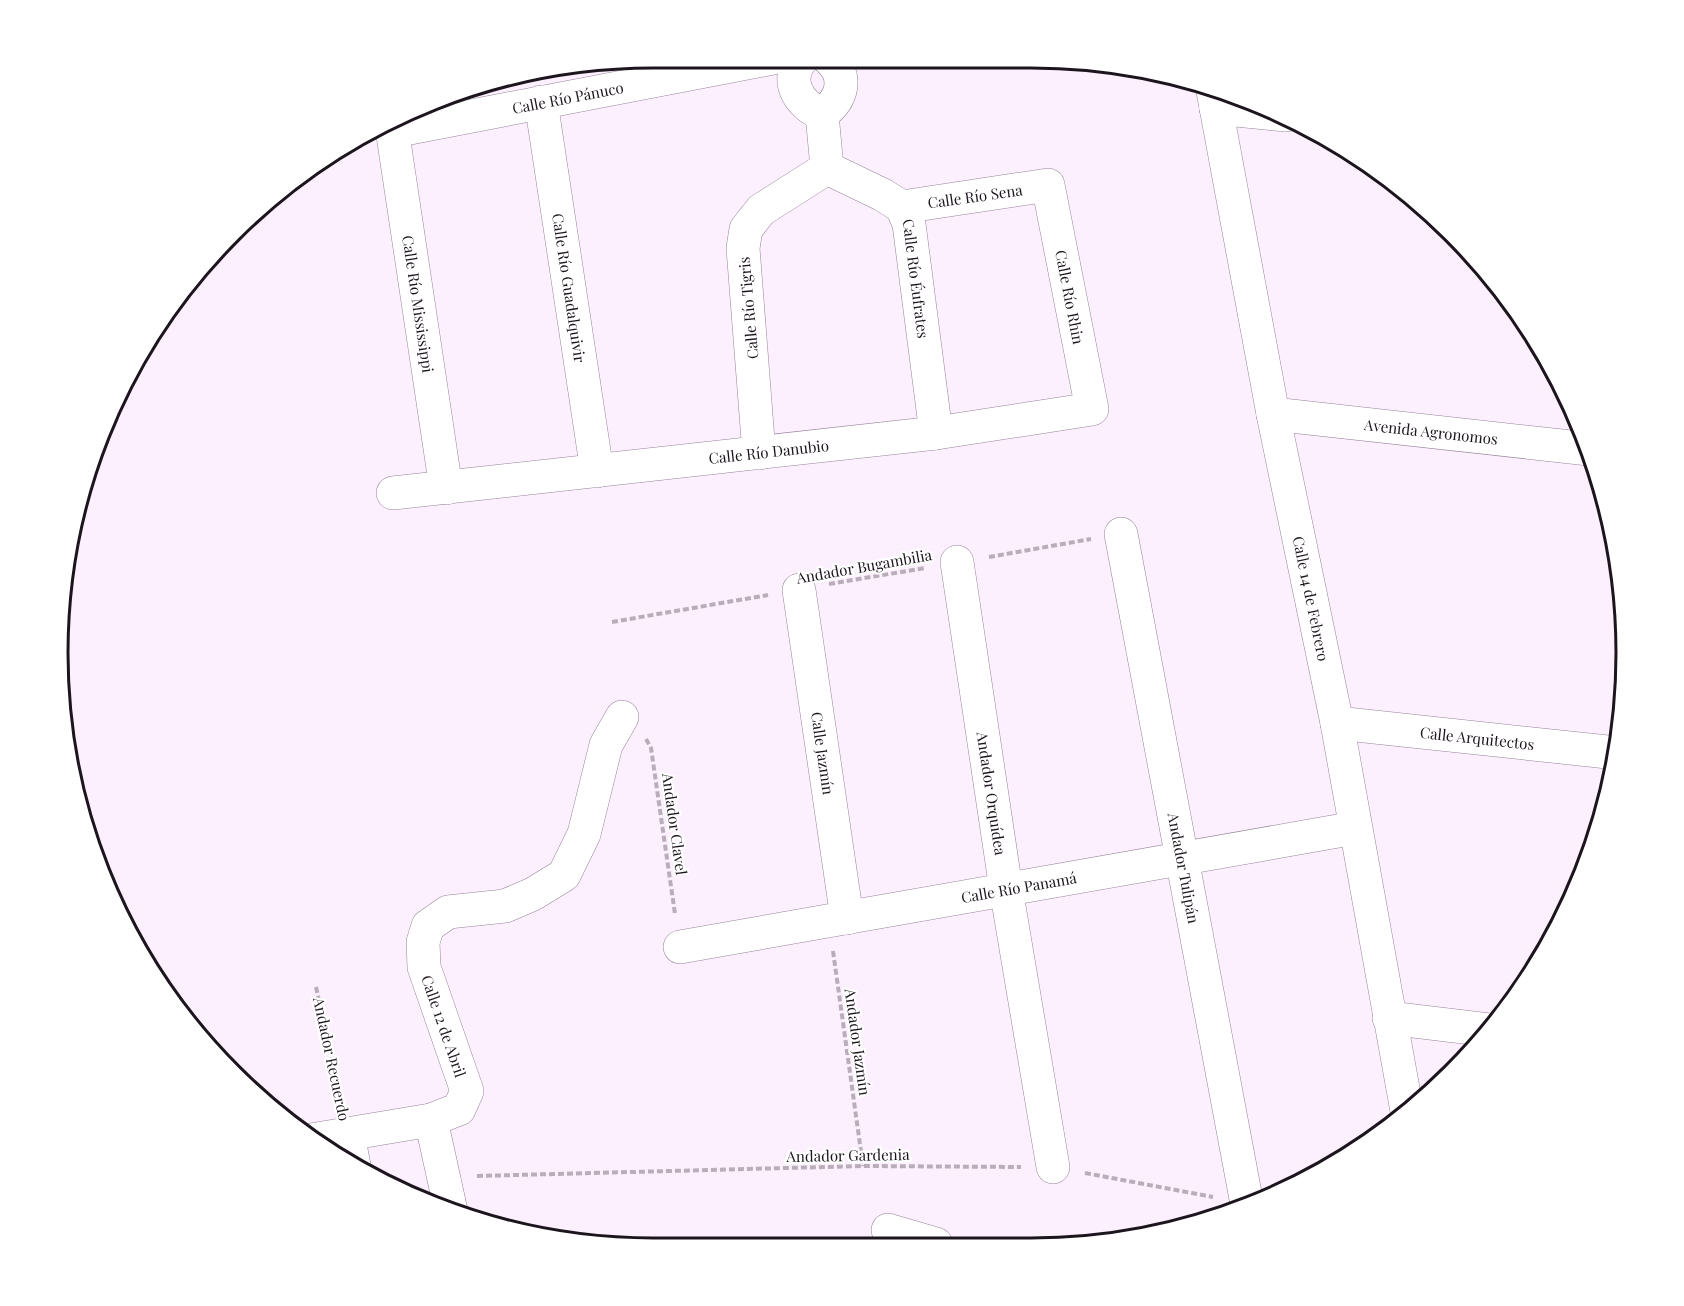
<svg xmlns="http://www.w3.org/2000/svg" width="1684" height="1306" font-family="'Playfair Display',serif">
	<rect width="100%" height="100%" fill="#fcf0fe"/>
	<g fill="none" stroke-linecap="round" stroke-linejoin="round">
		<!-- street casing -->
		<g stroke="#968399" stroke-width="34">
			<g id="street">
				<path d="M 804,57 C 782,79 799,105 822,114"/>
				<path id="s1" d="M 541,102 L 597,471"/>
				<polyline points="1216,108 1286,115"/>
				<path d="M 822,114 C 843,99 849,76 828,58"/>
				<polyline points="822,114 827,168"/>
				<path id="s2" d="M 391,122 L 446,488"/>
				<path id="s3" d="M 394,131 L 778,57"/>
				<path id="s4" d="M 827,168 L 883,195 L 902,207 L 909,224 L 936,433"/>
				<path id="s5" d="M 1273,414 L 1589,449"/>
				<polyline points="759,453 743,248 746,229 761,210 827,168"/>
				<path id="s6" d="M 393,493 L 936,433 L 1092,409 L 1048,185 L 902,207"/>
				<path id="s7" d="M 1121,534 L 1247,1204"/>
				<path id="s8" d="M 957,562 L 1006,889 L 1053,1167"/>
				<path id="s9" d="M 799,590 L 847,918"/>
				<path id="s10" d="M 1337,723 L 1617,753"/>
				<path id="s11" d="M 680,947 L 1355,828"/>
				<polyline points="1389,1018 1489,1030"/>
				<polyline points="431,1120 451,1211"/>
				<polyline points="348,1134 354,1166"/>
				<polyline points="311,1140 431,1120 459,1109 467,1091 424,967 423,942 428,926 448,912 505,906 533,894 564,875 584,834 606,745 622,717"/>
				<polyline points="888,1230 936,1244"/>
			</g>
		</g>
		<!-- secondary casing -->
		<g stroke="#968399" stroke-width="34">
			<g id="secondary">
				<path id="s12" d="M 1212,86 L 1273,414 L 1337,723 L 1407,1111"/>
			</g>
		</g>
		<!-- path -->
		<g stroke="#b8adb9" stroke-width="4" stroke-dasharray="6 3" stroke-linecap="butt">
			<polyline points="989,557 1091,539"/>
			<polyline points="829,584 925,568"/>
			<polyline points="612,622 768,595"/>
			<polyline points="646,739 651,748 675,914"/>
			<polyline points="833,951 863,1166"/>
			<polyline points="316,987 341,1101"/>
			<polyline points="1085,1173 1213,1197"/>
			<polyline points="477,1176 863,1166 1021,1167"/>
		</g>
		<!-- street -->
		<use href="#street" stroke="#fff" stroke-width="33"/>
		<!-- secondary -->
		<use href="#secondary" stroke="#fff" stroke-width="33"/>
	</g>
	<g text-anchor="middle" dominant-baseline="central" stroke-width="4.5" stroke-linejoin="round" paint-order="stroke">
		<!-- street labels -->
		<g font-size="15" fill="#1d151e" stroke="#fff">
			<text stroke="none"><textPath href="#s3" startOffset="177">Calle Río Pánuco</textPath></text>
			<text transform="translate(975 196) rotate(-8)">Calle Río Sena</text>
			<text stroke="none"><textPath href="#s4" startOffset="158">Calle Río Éufrates</textPath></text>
			<text stroke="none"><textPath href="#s1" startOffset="188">Calle Río Guadalquivir</textPath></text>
			<text transform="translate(1070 297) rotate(79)">Calle Río Rhin</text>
			<text stroke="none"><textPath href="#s2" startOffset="184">Calle Río Mississippi</textPath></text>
			<text transform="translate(748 308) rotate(-95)">Calle Río Tigris</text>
			<text stroke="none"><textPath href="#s5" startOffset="159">Avenida Agronomos</textPath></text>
			<text stroke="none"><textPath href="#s6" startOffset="378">Calle Río Danubio</textPath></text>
			<text transform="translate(864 566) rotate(-10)">Andador Bugambilia</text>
			<text stroke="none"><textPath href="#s12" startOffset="522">Calle 14 de Febrero</textPath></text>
			<text stroke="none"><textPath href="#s10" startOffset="141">Calle Arquitectos</textPath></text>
			<text stroke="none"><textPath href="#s9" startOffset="165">Calle Jazmín</textPath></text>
			<text stroke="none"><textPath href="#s8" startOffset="234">Andador Orquídea</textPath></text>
			<text transform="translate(675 824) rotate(82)">Andador Clavel</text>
			<text stroke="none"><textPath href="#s7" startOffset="340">Andador Tulipán</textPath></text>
			<text stroke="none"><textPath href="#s11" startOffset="344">Calle Río Panamá</textPath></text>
			<text transform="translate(444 1026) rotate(71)">Calle 12 de Abril</text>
			<text transform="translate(858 1042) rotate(82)">Andador Jazmín</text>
			<text transform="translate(332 1059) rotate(78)">Andador Recuerdo</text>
			<text transform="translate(848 1155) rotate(-1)">Andador Gardenia</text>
		</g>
	</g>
	<!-- crop -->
	<path d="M0 0H1684V1306H0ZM653 68H1031A585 585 0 0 1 1616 653V653A585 585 0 0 1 1031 1238H653A585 585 0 0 1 68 653V653A585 585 0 0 1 653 68Z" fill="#fff" fill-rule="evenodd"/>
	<path fill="none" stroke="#1d151e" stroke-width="3" d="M653 68H1031A585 585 0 0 1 1616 653V653A585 585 0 0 1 1031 1238H653A585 585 0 0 1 68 653V653A585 585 0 0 1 653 68Z"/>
</svg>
